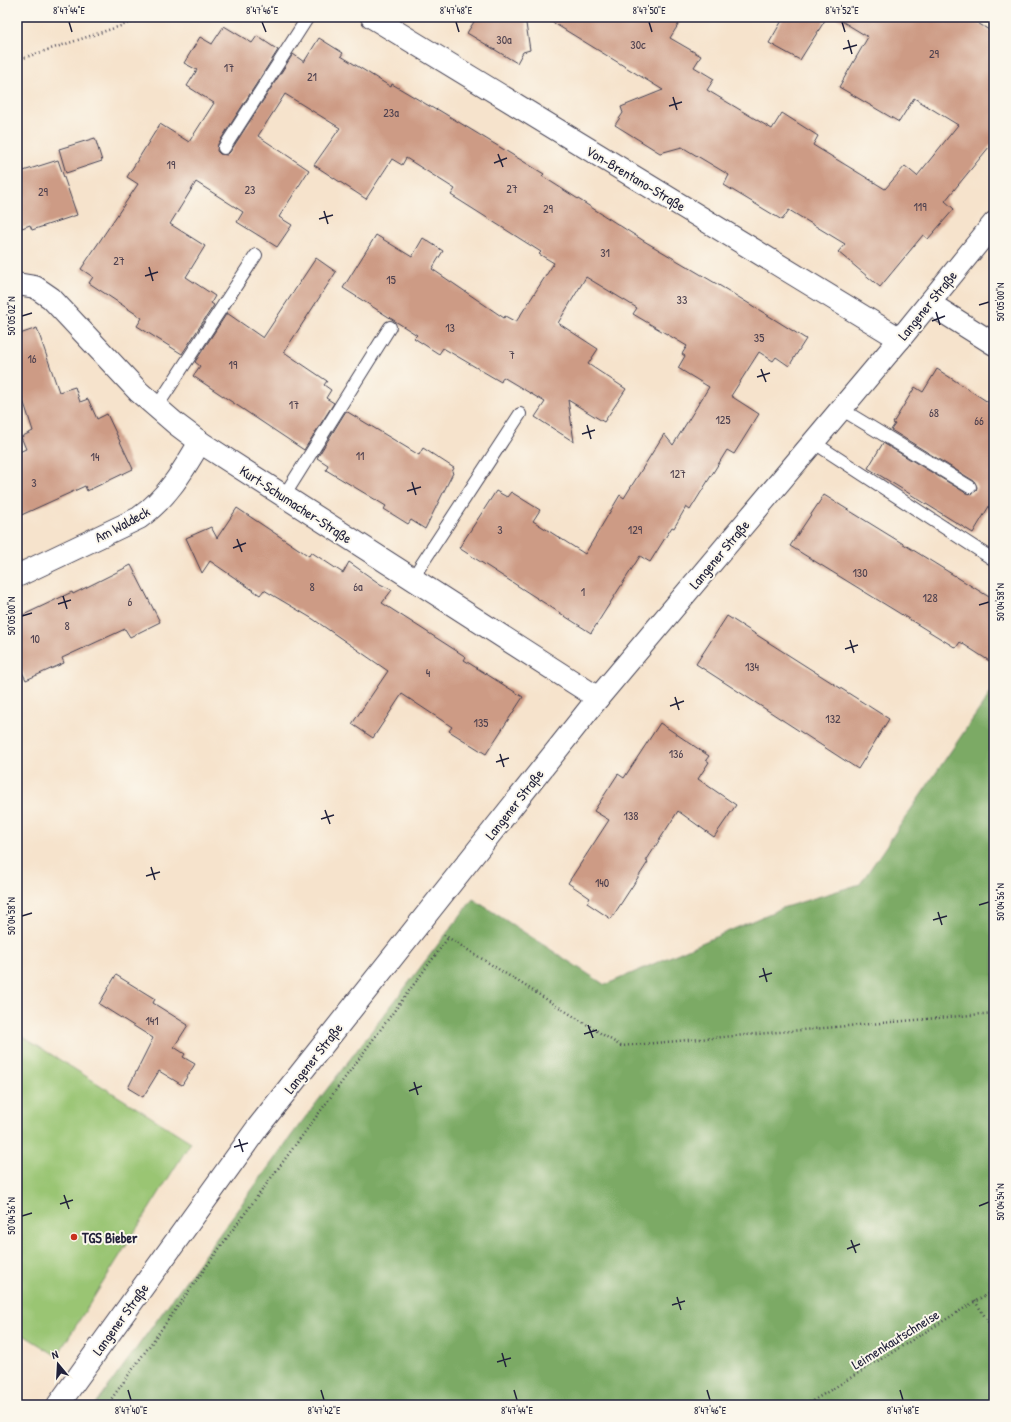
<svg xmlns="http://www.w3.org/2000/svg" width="1011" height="1422" font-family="'Patrick Hand',sans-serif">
	<rect width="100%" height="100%" fill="#fbf7ec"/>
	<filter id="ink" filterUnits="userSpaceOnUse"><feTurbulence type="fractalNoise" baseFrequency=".025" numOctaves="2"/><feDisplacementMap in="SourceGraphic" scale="8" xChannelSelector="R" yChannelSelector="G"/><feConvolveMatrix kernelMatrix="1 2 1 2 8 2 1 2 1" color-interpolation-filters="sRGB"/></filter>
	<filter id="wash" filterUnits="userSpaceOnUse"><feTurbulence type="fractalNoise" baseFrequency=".012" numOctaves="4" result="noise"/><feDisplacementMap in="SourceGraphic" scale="16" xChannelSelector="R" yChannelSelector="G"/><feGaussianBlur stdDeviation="0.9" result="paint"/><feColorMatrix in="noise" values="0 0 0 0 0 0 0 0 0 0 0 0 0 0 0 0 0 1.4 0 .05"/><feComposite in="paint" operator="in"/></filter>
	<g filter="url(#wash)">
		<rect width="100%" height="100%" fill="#f6e3cc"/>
		<!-- green -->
		<polygon fill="#9ac573" stroke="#5e7457" points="17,1033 191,1142 57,1356 17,1331"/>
		<!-- forest -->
		<polygon fill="#7baa65" stroke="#4e6650" points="994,688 994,1405 95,1405 294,1132 473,899 605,985 782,908 860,884"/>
		<g id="blocks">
			<!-- building -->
			<g fill="#cd9b85">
				<polygon points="477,17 525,17 530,50 523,52 517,63 467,33"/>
				<polygon points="544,17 683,17 670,38 701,56 694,67 714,79 707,90 772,129 782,113 818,136 813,145 885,189 905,166 917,176 958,125 914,98 899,122 839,87 868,37 835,17 968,17 994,33 994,141 945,201 954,209 928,239 923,235 880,287 838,252 845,244 789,210 782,220 724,185 729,175 682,147 660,153 615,125 623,113 621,107 663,90"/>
				<polygon points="784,17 827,17 800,60 769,43"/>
				<polygon points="224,26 252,43 257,36 278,50 218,144 217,151 220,154 227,155 230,152 293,54 304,62 319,38 343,53 341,56 391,87 392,84 436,110 437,109 544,174 542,176 644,241 727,290 806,339 789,366 776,357 773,361 759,352 731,396 759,414 734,454 727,450 690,510 686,507 674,528 672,527 650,562 640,556 591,633 459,548 496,491 507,497 511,492 540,510 533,521 585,554 620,495 624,498 664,434 673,445 709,387 678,368 685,356 682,354 687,346 633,314 637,308 586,277 558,323 598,349 588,364 626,389 604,422 568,400 574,442 535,417 545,402 503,377 501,382 443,348 439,354 414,338 417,335 343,288 376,235 412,257 423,238 443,251 432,269 504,318 505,316 516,322 554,263 539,254 541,252 451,195 455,189 406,158 402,165 392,159 366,199 314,165 340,128 285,94 258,136 309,170 279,217 292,225 277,247 237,222 243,212 196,182 170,224 205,246 186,277 215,296 211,303 214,305 182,354 137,326 142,318 89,283 93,277 81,269 138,184 127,177 160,124 189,142 214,103 187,86 197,70 184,63 200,37 212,44"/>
				<polygon points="95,138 102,161 66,173 59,149"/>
				<polygon points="58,160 77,215 32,230 30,225 22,228 17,214 17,173"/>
				<polygon points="316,258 336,272 284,352 327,381 324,385 331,390 326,398 334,403 304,450 193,376 200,366 195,362 227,313 263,338"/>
				<polygon points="37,328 59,392 75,387 80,402 88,399 97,419 107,414 133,469 87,491 85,486 17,517 17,453 26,449 21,437 33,431 17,381 17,335"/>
				<polygon points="937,369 994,406 994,498 973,533 868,468 883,443 966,493 970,494 976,491 977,487 974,481 891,430 895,424 893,423 915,387 923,392"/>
				<polygon points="346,411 419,455 423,448 454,468 452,472 453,473 425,529 411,520 408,524 384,509 386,506 326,470 328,465 317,458"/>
				<polygon points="824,495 994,600 994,664 960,642 956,648 790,546"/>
				<polygon points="237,508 309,556 311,552 343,573 349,562 380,584 392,590 382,603 466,657 464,660 523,697 486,754 449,731 452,727 402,694 373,738 352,724 388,671 313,619 264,590 260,595 210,561 202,573 186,538 211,527 217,538"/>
				<polygon points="131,565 160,622 130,637 125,629 62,658 64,663 26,680 17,662 17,618 72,592 73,594"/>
				<polygon points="727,616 889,719 858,769 696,664"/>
				<polygon points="660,723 709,756 706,760 709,762 698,779 736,805 714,837 678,811 646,861 648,862 611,919 587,903 590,898 568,883 609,820 594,811 618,774 624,778"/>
				<polygon points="116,975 155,999 153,1003 188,1025 174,1047 185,1054 183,1057 195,1064 182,1085 159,1071 143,1097 128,1088 153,1038 99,1004"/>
			</g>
		</g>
	</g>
	<g filter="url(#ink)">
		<use href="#blocks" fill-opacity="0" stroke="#423f51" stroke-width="1"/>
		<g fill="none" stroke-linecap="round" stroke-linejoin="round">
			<!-- service casing -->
			<g stroke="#423f51" stroke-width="14">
				<g id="service">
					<polyline points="224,148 308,17"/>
					<polyline points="156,408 256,255"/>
					<polyline points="841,409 970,487"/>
					<polyline points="813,442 994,560"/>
					<polyline points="284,496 390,327"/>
					<polyline points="412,579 520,414"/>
				</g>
			</g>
			<!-- minor casing -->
			<g stroke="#423f51" stroke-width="24">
				<g id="minor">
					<polyline points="372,17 900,339"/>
					<polyline points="17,284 35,287 51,298 139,392 176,424 200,442 598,698"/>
					<polyline points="929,303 994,344"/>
					<path d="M 17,576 L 139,518 C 167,498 183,471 200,442"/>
					<polyline points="58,1405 258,1127 598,698 900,339 994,223"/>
				</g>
			</g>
			<!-- path -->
			<g stroke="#423f51" stroke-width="2.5" stroke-dasharray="1 3" stroke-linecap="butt">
				<polyline points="17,60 148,17"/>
				<polyline points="444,935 621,1046 994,1013"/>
				<polyline points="975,1301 994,1331"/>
				<polyline points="107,1405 229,1235 448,938"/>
				<polyline points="806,1405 994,1290"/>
			</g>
			<!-- service -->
			<use href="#service" stroke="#fff" stroke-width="12"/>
			<!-- minor -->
			<use href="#minor" stroke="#fff" stroke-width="22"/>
		</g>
	</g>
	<!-- ticks -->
	<path fill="none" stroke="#22223b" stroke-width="1.5" d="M 69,22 L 72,32M 262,22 L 266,32M 456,22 L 459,32M 649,22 L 652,32M 842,22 L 845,32M 848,40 L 852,54M 843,49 L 857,45M 673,97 L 677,110M 669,106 L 682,102M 498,154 L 503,167M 494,163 L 507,158M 324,211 L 328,224M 319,219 L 333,215M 149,267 L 153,281M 145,276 L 158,272M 979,305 L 989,302M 936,312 L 940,325M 22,316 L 32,313M 932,321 L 945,316M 761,369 L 766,382M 757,377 L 770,373M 587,425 L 591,439M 582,434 L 595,430M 412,482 L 416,495M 407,491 L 421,487M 237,539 L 242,552M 233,548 L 246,543M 63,596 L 67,609M 58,604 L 71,600M 979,605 L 989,602M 22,616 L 32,613M 850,640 L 854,653M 845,649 L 858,645M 675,697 L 679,710M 670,706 L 684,701M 500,754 L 504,767M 496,762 L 509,758M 325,810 L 330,824M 321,819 L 334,815M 151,867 L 155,880M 146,876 L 160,872M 979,905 L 989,902M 938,912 L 942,925M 22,916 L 32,913M 933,920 L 947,916M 763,968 L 767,982M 759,977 L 772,973M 588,1025 L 593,1038M 584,1034 L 597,1030M 414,1082 L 418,1095M 409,1091 L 422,1086M 239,1139 L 243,1152M 234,1147 L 248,1143M 64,1195 L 69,1209M 60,1204 L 73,1200M 979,1206 L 989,1202M 22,1216 L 32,1213M 851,1240 L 856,1253M 847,1249 L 860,1244M 677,1297 L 681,1310M 672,1305 L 685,1301M 502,1353 L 506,1367M 497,1362 L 511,1358M 128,1390 L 131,1400M 321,1390 L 324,1400M 514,1390 L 517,1400M 707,1390 L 710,1400M 900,1390 L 903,1400"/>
	<!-- markers -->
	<circle fill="#c8321e" stroke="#fbf7ec" stroke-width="1.5" cx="74" cy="1237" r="4"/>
	<g text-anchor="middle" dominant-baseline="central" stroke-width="4" stroke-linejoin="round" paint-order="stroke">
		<!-- number labels -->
		<g font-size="12" fill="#4d404e">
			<text x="504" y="39">30a</text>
			<text x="638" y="44">30c</text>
			<text x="934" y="53">29</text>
			<text x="229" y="67">17</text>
			<text x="312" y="76">21</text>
			<text x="391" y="112">23a</text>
			<text x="171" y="164">19</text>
			<text x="512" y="188">27</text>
			<text x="250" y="189">23</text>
			<text x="43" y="191">29</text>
			<text x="920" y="206">119</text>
			<text x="548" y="208">29</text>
			<text x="605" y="252">31</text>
			<text x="119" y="260">27</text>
			<text x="391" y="279">15</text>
			<text x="682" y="299">33</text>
			<text x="450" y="327">13</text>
			<text x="759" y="337">35</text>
			<text x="512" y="354">7</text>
			<text x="32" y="358">16</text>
			<text x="233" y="364">19</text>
			<text x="294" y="404">17</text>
			<text x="934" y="412">68</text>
			<text x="723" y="419">125</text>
			<text x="979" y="420">66</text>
			<text x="360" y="455">11</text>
			<text x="95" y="456">14</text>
			<text x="678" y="473">127</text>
			<text x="34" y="482">3</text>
			<text x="500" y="529">3</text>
			<text x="635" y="529">129</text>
			<text x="860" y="572">130</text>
			<text x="312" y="586">8</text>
			<text x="358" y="586">6a</text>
			<text x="583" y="591">1</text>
			<text x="930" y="597">128</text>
			<text x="130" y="601">6</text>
			<text x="67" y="625">8</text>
			<text x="35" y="638">10</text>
			<text x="752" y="666">134</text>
			<text x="428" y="672">4</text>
			<text x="833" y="718">132</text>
			<text x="481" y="722">135</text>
			<text x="676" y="753">136</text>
			<text x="631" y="815">138</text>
			<text x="602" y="882">140</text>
			<text x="152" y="1020">141</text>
		</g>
		<!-- street labels -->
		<g font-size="14" fill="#22223b" stroke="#fbf7ec">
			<text transform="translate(636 178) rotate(31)">Von-Brentano-Straße</text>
			<text transform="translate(927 305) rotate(-51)">Langener Straße</text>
			<text transform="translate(296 504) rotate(33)">Kurt-Schumacher-Straße</text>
			<text transform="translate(122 524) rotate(-28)">Am Waldeck</text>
			<text transform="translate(719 554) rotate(-50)">Langener Straße</text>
			<text transform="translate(514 804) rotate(-52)">Langener Straße</text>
			<text transform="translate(313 1058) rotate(-52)">Langener Straße</text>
			<text transform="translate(120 1319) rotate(-54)">Langener Straße</text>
			<text transform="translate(895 1339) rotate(-32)">Leimenkautschneise</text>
		</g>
		<!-- poi labels -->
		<g font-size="14" font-weight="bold" fill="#22223b" stroke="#fbf7ec" text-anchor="start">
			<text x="82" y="1237">TGS Bieber</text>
		</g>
	</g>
	<!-- margin -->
	<rect width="1011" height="1422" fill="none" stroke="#fbf7ec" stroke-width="44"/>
	<!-- north arrow -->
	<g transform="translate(58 1364) rotate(342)" stroke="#fbf7ec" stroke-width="3" paint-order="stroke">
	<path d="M0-3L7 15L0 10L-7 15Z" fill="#22223b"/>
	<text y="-6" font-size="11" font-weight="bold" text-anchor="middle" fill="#22223b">N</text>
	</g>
	<rect x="22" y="22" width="967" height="1378" fill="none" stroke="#22223b" stroke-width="1.5"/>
	<g font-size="10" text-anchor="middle" fill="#22223b">
		<text x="69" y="14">8°47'44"E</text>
		<text x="262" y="14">8°47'46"E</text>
		<text x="456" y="14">8°47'48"E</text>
		<text x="649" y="14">8°47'50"E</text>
		<text x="842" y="14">8°47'52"E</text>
		<text transform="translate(1000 302) rotate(-90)" y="4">50°05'00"N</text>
		<text transform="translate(11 316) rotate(-90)" y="4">50°05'02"N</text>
		<text transform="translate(1000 602) rotate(-90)" y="4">50°04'58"N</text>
		<text transform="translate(11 616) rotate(-90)" y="4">50°05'00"N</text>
		<text transform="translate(1000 902) rotate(-90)" y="4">50°04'56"N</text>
		<text transform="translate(11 916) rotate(-90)" y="4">50°04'58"N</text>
		<text transform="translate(1000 1202) rotate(-90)" y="4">50°04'54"N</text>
		<text transform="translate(11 1216) rotate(-90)" y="4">50°04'56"N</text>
		<text x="131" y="1414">8°47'40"E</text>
		<text x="324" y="1414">8°47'42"E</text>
		<text x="517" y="1414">8°47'44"E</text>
		<text x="710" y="1414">8°47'46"E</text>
		<text x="903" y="1414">8°47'48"E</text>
	</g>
</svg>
